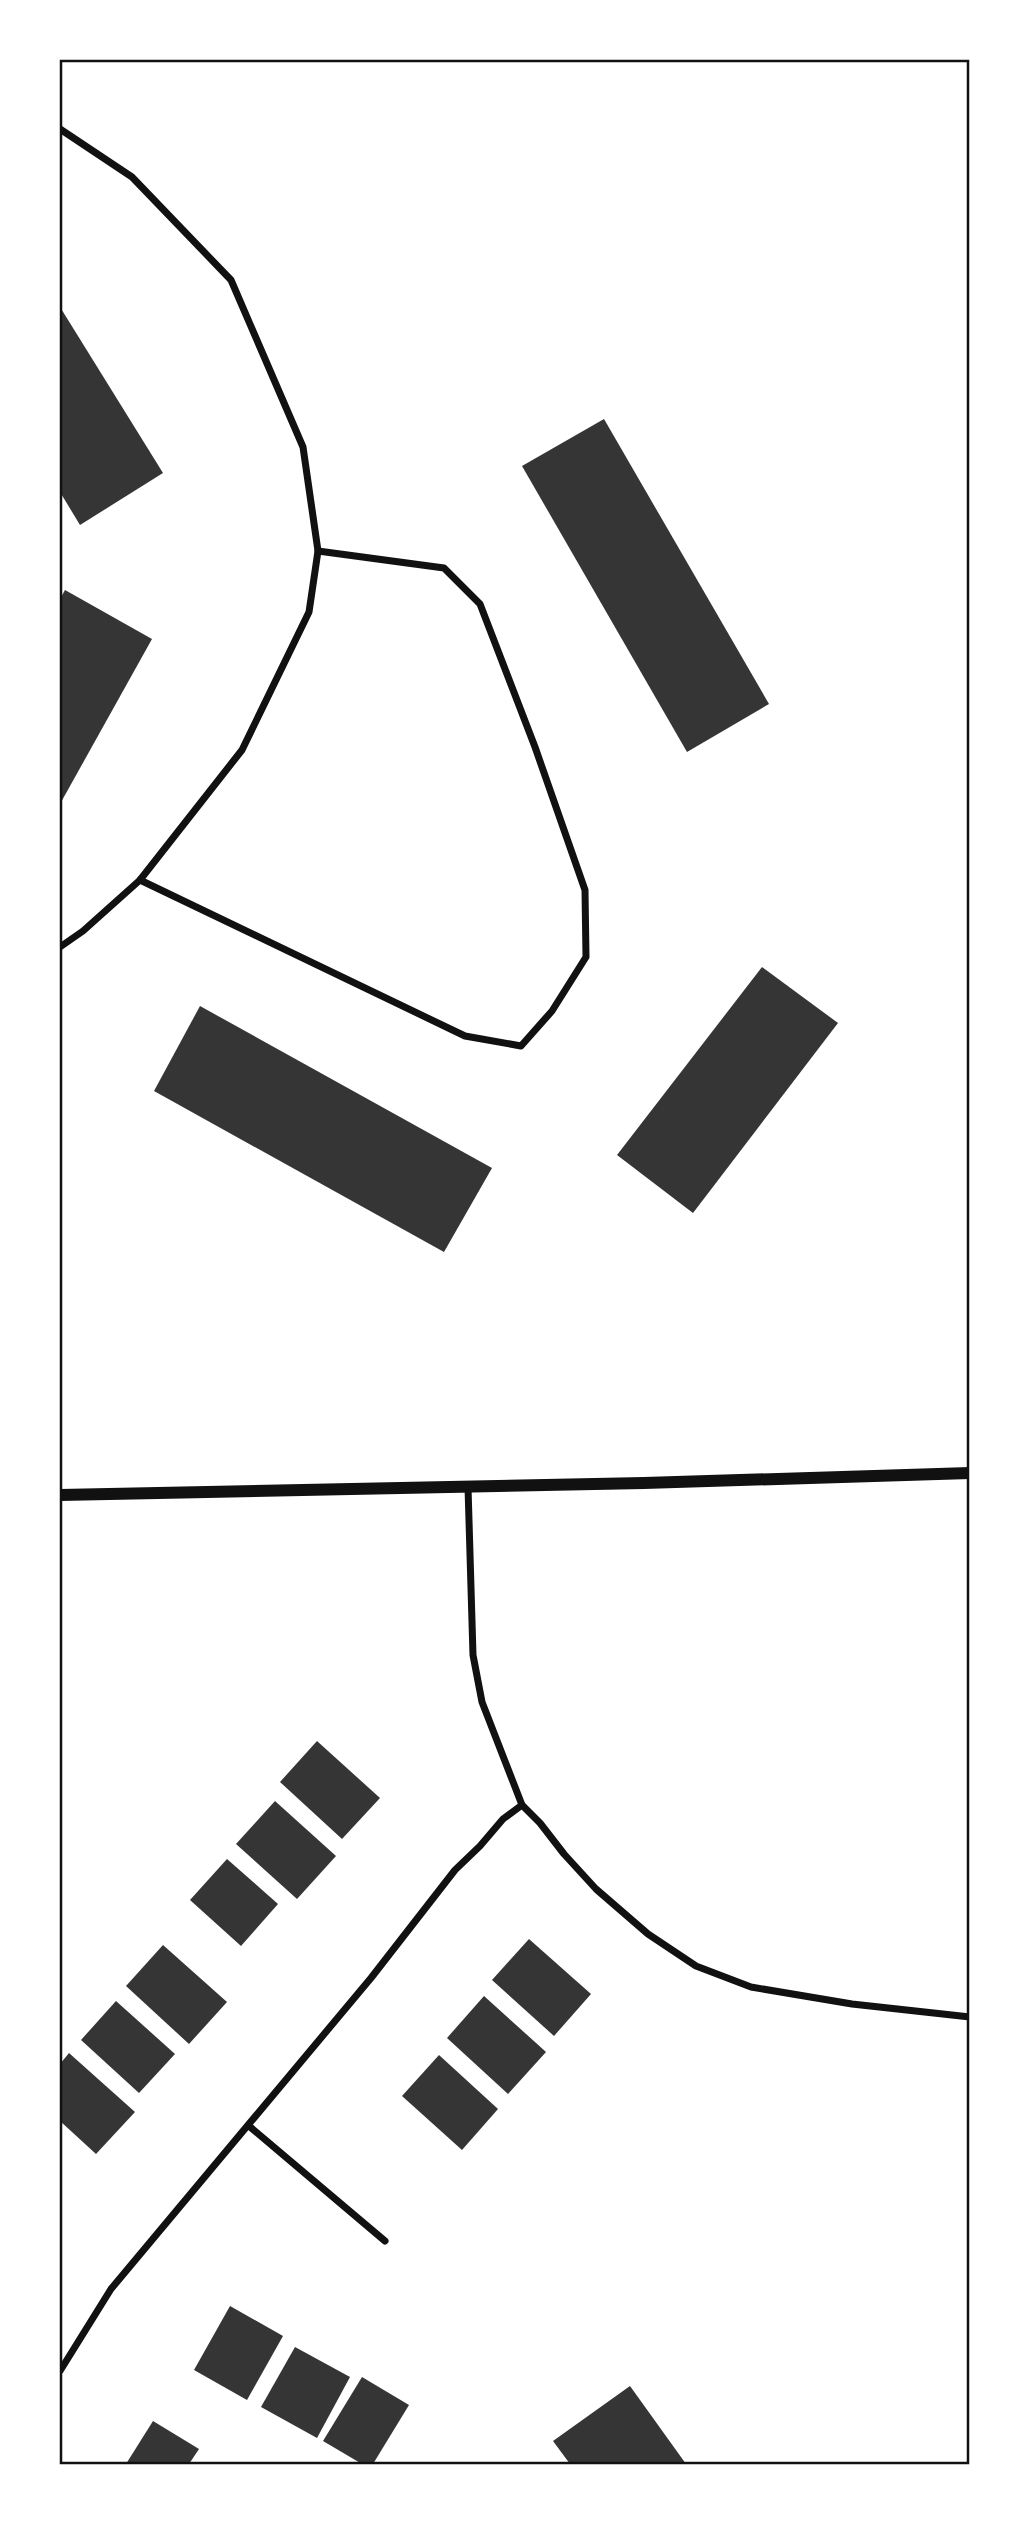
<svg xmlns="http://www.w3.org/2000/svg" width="1029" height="2524" font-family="'Source Sans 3',sans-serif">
	<rect width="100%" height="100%" fill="#fff"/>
	<!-- building -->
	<g fill="#353535">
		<polygon points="60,307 163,473 80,525 60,492"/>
		<polygon points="604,419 769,704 687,752 522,466"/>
		<polygon points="65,590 152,639 60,804 60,599"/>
		<polygon points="762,967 838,1023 693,1213 617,1155"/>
		<polygon points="200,1006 492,1168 444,1252 154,1091"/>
		<polygon points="317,1741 380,1798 342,1839 280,1782"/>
		<polygon points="275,1801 336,1856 297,1899 236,1844"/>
		<polygon points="227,1859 278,1904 241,1946 190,1900"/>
		<polygon points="529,1939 591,1994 554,2036 492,1980"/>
		<polygon points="163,1945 227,2002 189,2044 126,1986"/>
		<polygon points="484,1996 546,2052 508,2094 447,2038"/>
		<polygon points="116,2001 175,2054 139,2093 81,2040"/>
		<polygon points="69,2053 135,2112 96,2154 60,2121 60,2064"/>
		<polygon points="439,2055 498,2109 462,2150 402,2096"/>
		<polygon points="230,2306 283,2336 247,2400 194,2370"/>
		<polygon points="295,2347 350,2377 317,2438 261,2407"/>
		<polygon points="362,2377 409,2405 373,2464 362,2464 323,2441"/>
		<polygon points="630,2386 686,2464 570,2464 553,2441"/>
		<polygon points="153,2421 199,2449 189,2464 126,2464"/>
	</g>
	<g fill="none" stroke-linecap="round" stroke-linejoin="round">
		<!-- minor -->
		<g stroke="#111" stroke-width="7">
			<polyline points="60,129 132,177 231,280 303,447 318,551 309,612 242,750 140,880 83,931 60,947"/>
			<polyline points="140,880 465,1036 521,1046 552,1011 586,957 585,890 535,747 480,604 444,568 318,551"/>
			<polyline points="468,1487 473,1655 482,1702 522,1805 540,1823 564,1854 596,1889 648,1934 696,1966 751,1987 852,2004 970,2017"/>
			<polyline points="249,2126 385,2241"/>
			<polyline points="60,2371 111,2289 371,1978 455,1870 480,1846 503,1819 522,1805"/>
		</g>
		<!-- tertiary -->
		<polyline stroke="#111" stroke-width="12" points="60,1495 644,1483 970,1473"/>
	</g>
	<!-- border -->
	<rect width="1029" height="2524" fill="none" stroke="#ffffff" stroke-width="122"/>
	<rect x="61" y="61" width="907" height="2402" fill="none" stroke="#111" stroke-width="2.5"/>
</svg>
